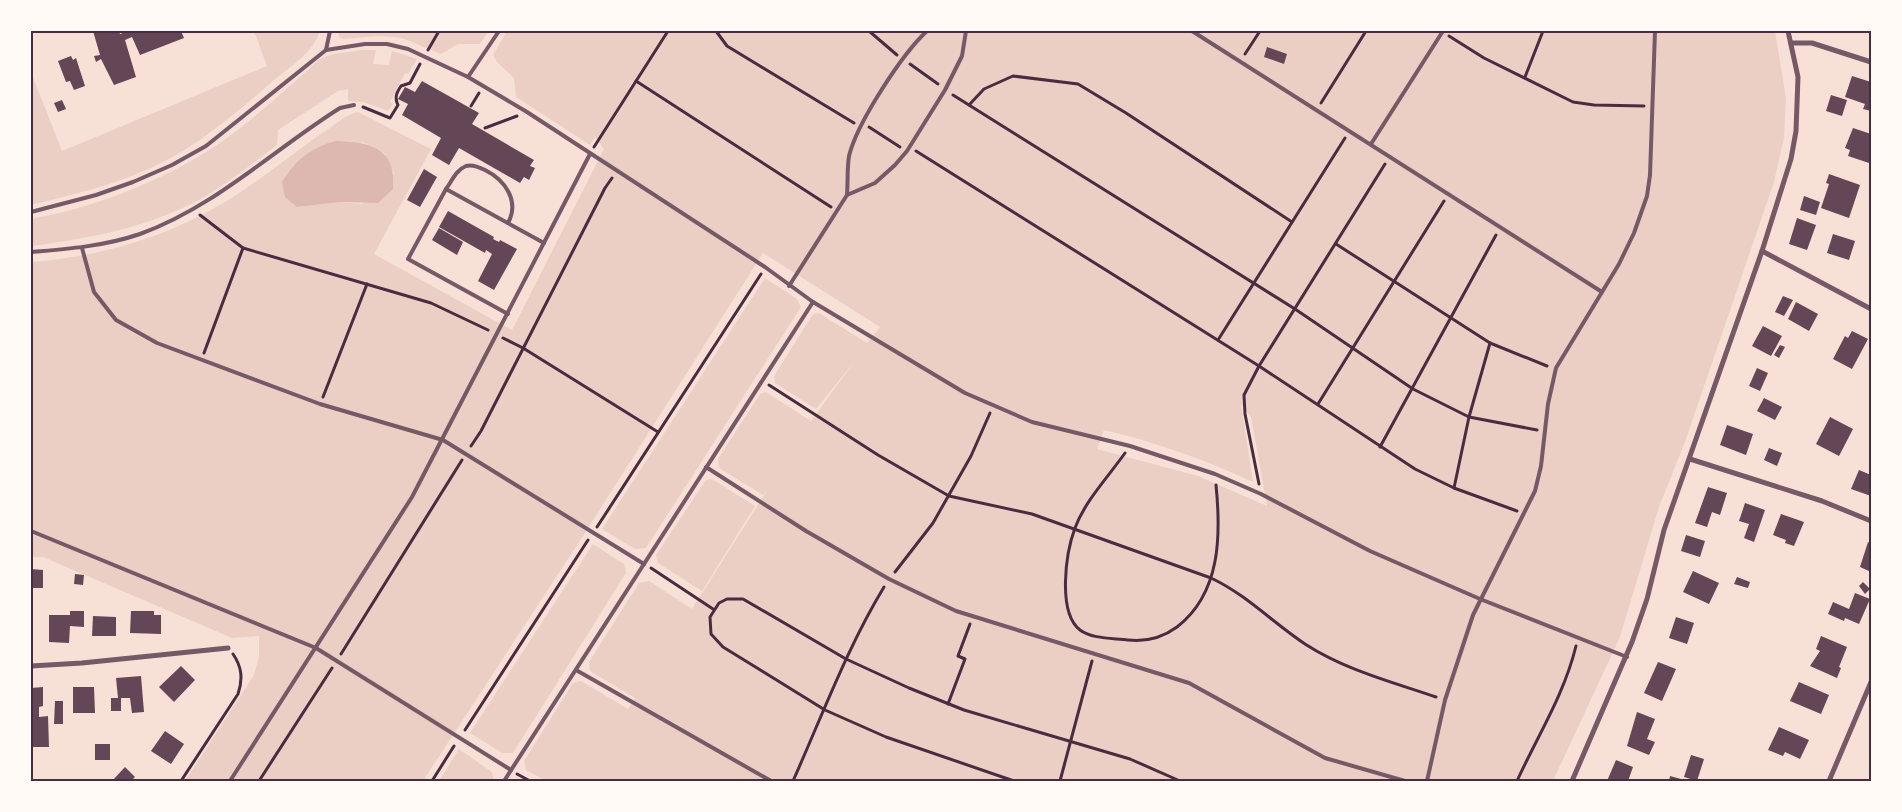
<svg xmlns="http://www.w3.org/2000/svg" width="1902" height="812" font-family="Signika,sans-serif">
	<rect width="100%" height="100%" fill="#f7e1d7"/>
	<!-- green -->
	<g fill="#ebcfc5" fill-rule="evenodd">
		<path d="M 254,31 L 320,31 C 313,53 291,66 274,80 C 240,110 205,140 165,161 C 123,183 76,194 31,205 L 31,72 L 62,151 L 267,66 Z"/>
		<polygon points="338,31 489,31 480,44 458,44 441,54 402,38 379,36 343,39 339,37"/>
		<path d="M 507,31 L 1775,31 L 1786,98 L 1784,138 L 1774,182 L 1685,442 L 1659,507 L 1620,637 L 1553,781 L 546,781 L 526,770 L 524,761 L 573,683 L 581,681 L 628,709 L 635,698 L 590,671 L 589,662 L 639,583 L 649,581 L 692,609 L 768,489 L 763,495 L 719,468 L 718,459 L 760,394 L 766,392 L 811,421 L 854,362 L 816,409 L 775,383 L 774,376 L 813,314 L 819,313 L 867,343 L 880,327 L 763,253 L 583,536 L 423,781 L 185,781 L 254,675 L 259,656 L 259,636 L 232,638 L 43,557 L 31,557 L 31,262 C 108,256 181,233 245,189 C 273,170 300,148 328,129 C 337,123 347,114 358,112 L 431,149 L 374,254 L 512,330 L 604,149 L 595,137 L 590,145 L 516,97 L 514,78 L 497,62 L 493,55 ZM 362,142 L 384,153 L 394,174 L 362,204 L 341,202 L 297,207 ZM 1241,404 L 1251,417 L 1267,506 L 1198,476 L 1097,449 L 1104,430 C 1155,442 1206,460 1253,482 Z"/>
		<path d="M 363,50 L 376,50 L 373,64 L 389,65 L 392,51 L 417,59 L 408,74 L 405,73 L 390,102 L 393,104 L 388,111 L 364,102 L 348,101 L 348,89 L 338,91 L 278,130 L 277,145 C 249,166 221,189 189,205 C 140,229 85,239 31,246 L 31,219 C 91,208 149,186 201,155 C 245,129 282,92 320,59 L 333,54 Z"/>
		<polygon points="765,278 797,299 801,307 646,548 635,549 602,529"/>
		<polygon points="712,479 755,506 702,591 658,563 656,555 706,480"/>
		<polygon points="593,544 624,564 626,573 513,753 502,753 470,733"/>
		<polygon points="459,749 492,772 494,781 439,781"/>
	</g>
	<!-- water -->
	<path fill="#dcb8b0" d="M 335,141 C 369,142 397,147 393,189 L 378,203 L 341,202 L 297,207 L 285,197 L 282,182 C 297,159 309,149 335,141 Z"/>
	<!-- building -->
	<g fill="#644757">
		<polygon points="93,31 119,31 120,34 128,31 181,31 184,38 140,55 132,37 125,40 136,77 114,85 101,59 96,62 94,56 100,55"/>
		<polygon points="1267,47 1287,54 1284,64 1264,57"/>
		<polygon points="71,56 73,60 76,58 85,86 74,90 70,81 66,82 58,61"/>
		<polygon points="1852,76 1871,82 1871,111 1863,109 1865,104 1845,97"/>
		<polygon points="422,81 479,113 472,124 534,160 530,166 535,168 529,180 524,177 520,183 459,148 449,165 432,155 441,138 402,115 408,104 398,99 405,87 415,92"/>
		<polygon points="1831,95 1847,100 1842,116 1826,111"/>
		<polygon points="62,100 66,109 58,112 54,103"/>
		<polygon points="1853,128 1871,134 1869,163 1848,156 1850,150 1845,148"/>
		<polygon points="424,169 437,177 420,207 407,200"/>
		<polygon points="1829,174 1860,185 1849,218 1821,208 1829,184 1826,183"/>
		<polygon points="1804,196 1820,202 1816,215 1800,210"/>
		<polygon points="448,211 494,237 493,239 499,242 500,240 517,249 494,290 478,281 492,254 486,250 485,253 439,227"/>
		<polygon points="1797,218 1816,225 1807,250 1789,244"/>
		<polygon points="439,228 463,242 457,255 432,240"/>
		<polygon points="1833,234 1855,241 1849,260 1827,253"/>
		<polygon points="1783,296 1793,300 1784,316 1775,312"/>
		<polygon points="1796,302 1818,314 1809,331 1788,319"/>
		<polygon points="1763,326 1782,336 1771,356 1752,346"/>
		<polygon points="1852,331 1868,339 1852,369 1833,359 1845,336 1848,338"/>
		<polygon points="1780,345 1785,347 1779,358 1774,355"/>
		<polygon points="1757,368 1768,373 1760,391 1749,386"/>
		<polygon points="1764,398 1782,407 1775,420 1757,411"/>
		<polygon points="1830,417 1853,429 1839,456 1816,444"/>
		<polygon points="1727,425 1753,434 1746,455 1720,445"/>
		<polygon points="1769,448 1782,453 1777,466 1764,460"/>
		<polygon points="1859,470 1871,475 1871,496 1851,489"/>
		<polygon points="1708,487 1727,493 1720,515 1712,512 1707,527 1695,523"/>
		<polygon points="1745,503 1765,510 1754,542 1744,538 1749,524 1739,521"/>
		<polygon points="1781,514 1804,522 1794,546 1785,543 1786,540 1773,535"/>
		<polygon points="1686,535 1705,541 1700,557 1681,551"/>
		<polygon points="1868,542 1871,543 1871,572 1860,567"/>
		<polygon points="31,569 43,570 43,588 31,588"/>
		<polygon points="1693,571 1719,583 1709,604 1683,592"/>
		<polygon points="75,574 84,575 83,585 74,584"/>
		<polygon points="1737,577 1750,582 1748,588 1734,584"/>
		<polygon points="1863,582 1870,589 1865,594 1859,586"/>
		<polygon points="1855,593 1870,599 1859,624 1845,618 1844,621 1828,614 1833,602 1849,609"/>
		<polygon points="70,611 84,611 84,627 70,626 69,643 49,642 49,615 70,615"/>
		<polygon points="131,611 154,611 154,615 161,615 161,634 130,633"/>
		<polygon points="93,616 116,617 116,636 92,636"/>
		<polygon points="1676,617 1694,623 1687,644 1669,638"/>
		<polygon points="1821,636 1847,647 1839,667 1841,668 1837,678 1810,666 1820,651 1816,649"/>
		<polygon points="1658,662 1676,669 1662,701 1644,693"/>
		<polygon points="181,666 195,680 174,702 159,687"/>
		<polygon points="141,676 144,712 132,713 130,698 121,698 121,711 111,711 111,698 118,698 116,678"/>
		<polygon points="1799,682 1829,695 1821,714 1790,701"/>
		<polygon points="43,687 43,706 39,707 39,717 48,716 49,747 31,747 31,688"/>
		<polygon points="73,687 94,687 95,713 73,713"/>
		<polygon points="55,701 63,701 63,724 54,724"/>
		<polygon points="1637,712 1655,719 1647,739 1655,742 1649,755 1627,746"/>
		<polygon points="1779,727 1809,740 1800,759 1785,752 1783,756 1768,750"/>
		<polygon points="165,731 184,744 171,764 151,751"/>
		<rect x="95" y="744" width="15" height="16"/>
		<polygon points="1691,755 1704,759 1697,781 1684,777"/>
		<polygon points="1616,760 1633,767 1628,781 1607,781"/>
		<polygon points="125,767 135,777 131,781 112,781"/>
		<polygon points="1670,776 1681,779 1681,781 1669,781"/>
	</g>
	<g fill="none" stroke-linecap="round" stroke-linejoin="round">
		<!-- path -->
		<g stroke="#4a2c40" stroke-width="3">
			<polyline points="716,31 727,46 854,123"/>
			<polyline points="869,31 897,55"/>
			<polyline points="1449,36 1484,58 1573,102 1594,105 1644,106"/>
			<polyline points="428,50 439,31"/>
			<polyline points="1245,54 1260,31"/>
			<polyline points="910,64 938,84"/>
			<polyline points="1525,77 1543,31"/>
			<polyline points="636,81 831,207"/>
			<polyline points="953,95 1295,309 1413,389 1469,417 1537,430"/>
			<polyline points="1321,103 1366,31"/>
			<polyline points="969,105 984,89 1013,76 1078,84 1126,113 1292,222"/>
			<polyline points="471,106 479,93"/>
			<path d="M 363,107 L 390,118 L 398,105 C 394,97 397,92 401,86 L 410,83 L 420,64"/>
			<polyline points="869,127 900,147"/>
			<polyline points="485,128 517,116"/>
			<polyline points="594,147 668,31"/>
			<polyline points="916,151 1259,366 1415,469 1454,488 1517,511"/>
			<polyline points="200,215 243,248 431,303 488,330"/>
			<polyline points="1336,244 1490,343 1547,366"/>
			<polyline points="503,338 523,348 658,432"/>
			<polyline points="1218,340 1345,138"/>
			<polyline points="204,353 243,248"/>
			<path d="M 769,385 L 878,455 L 949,496 L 1032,514 L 1211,578 C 1247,595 1273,623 1305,644 C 1345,670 1392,682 1436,697"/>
			<polyline points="323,397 367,284"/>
			<polyline points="1318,404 1444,201"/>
			<polyline points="471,446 481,431 605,188 612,178"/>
			<polyline points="1380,447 1496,235"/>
			<path d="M 1125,453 C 1108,477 1085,501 1075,528 C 1066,552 1057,612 1080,630 C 1092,639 1113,638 1128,640 C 1146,642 1162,638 1177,627 C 1221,593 1221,535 1216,485"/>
			<polyline points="1259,484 1245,414 1244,395 1259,366 1385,164"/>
			<polyline points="1454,488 1469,417 1490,343"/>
			<polyline points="597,527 761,274"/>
			<polyline points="651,568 713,609"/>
			<polyline points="895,572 933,523 971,456 990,413"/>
			<polyline points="341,654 462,460"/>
			<polyline points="948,704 965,659 958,656 970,624"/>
			<polyline points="465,730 588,540"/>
			<polyline points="517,774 530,781"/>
			<path d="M 181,781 L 238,694 C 243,679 242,667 233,654"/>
			<polyline points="259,781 332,668"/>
			<polyline points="432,781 454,746"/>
			<path d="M 793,781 C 822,716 847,648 884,587"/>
			<polyline points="1014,781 886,737 825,710 723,647 711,634 710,617 719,603 727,599 743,599 846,659 909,688 964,710 1130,759 1180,781"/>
			<polyline points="1060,781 1092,661"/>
			<path d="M 1517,781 C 1538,735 1564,695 1576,646"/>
		</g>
		<!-- service -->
		<g stroke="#755966" stroke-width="4">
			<polyline points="1192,31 1602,292"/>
			<polyline points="326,50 330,31"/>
			<polyline points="468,77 499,31"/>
			<polyline points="1371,144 1443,31"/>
			<path d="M 446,189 C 452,181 456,170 466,166 C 472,164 479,167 485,170 C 505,180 520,201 508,223"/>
			<path d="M 847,195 C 848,182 847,168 849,156 C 857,123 902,54 927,31"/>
			<polyline points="31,212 96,195 133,182 172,165 206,146 326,50 365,44 387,44 408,49 468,77 527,112 765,267 813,302 965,393 1032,422 1130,446 1215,474 1261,494 1370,551 1480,599 1627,657"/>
			<polyline points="82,248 94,292 116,320 157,343 320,404 443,440 644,564"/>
			<path d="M 31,252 C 68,249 105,246 140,234 C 215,207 273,150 340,108 L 354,105"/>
			<polyline points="789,286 847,195 875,183 895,165 907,151 945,90 962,56 966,31"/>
			<polyline points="508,314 408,259 446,189 544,243"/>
			<polyline points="706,467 806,531 889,579 956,611 1189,683 1325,758 1405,781"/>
			<polyline points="31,531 316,648 511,770"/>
			<polyline points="576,670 771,781"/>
			<polyline points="230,781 412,497 590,154"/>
			<polyline points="504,781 813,302"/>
			<polyline points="1427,781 1445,700 1473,615 1535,491 1541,466 1548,404 1556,368 1619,264 1634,233 1647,196 1650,175 1655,31"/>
		</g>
		<!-- minor -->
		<g stroke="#755966" stroke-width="5">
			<polyline points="1791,43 1812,43 1871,62"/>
			<polyline points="1762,251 1871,309"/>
			<polyline points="1690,459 1822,501 1871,521"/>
			<polyline points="31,666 82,663 228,648"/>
			<polyline points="1572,781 1632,642 1647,599 1664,530 1762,251 1791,159 1796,131 1798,77 1788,31"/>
			<polyline points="1829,781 1871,682"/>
		</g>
	</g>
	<!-- border -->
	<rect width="1902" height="812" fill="none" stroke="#fffaf5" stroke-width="65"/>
	<rect x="32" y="32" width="1838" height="748" fill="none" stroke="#4a2c40" stroke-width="2"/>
</svg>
